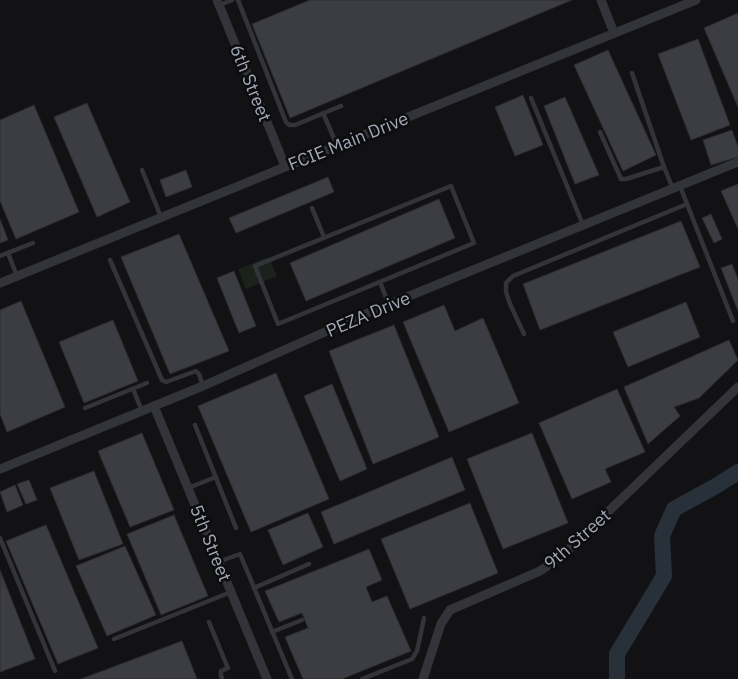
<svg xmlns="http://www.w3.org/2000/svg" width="738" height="679" font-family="'IBM Plex Sans',sans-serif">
	<rect width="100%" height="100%" fill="#121214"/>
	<!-- green -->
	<polygon fill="#1a221b" points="269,257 277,276 246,289 238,269"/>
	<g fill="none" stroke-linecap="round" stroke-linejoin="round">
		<!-- river -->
		<polyline stroke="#283139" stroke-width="16" points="617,679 617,654 664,576 662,536 674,509 716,486 738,472"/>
	</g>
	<!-- building -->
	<g fill="#3c3d42" stroke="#2c2c30">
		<polygon points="310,0 572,0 290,118 252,24"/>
		<polygon points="738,13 738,107 704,28"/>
		<polygon points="698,39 730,125 691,140 658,54"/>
		<polygon points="608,50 656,155 623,171 574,65"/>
		<polygon points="523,95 543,145 515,156 495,107"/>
		<polygon points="565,97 599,175 575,184 544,106"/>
		<polygon points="87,103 130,202 97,217 54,117"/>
		<polygon points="34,105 79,212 16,239 0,201 0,120"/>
		<polygon points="732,130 738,147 738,157 711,165 703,140"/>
		<polygon points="186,170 192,187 166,197 160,180"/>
		<polygon points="328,177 334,192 236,233 229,218"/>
		<polygon points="738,184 738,229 721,191"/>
		<polygon points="439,199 455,238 306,301 290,263"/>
		<polygon points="711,214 722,239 714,243 702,218"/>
		<polygon points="0,219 8,240 0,243"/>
		<polygon points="681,221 700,267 540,330 523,284"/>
		<polygon points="179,234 229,351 170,374 121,257"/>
		<polygon points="732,264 738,279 738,311 721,268"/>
		<polygon points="234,271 256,326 239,333 217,278"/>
		<polygon points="21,301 65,407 7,432 0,414 0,310"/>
		<polygon points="686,302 700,337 628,367 613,332"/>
		<polygon points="444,305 455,331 483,318 519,403 449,432 403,322"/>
		<polygon points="113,320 138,381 84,403 59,342"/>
		<polygon points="394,325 439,437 373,464 329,351"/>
		<polygon points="729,340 738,360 699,398 674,407 680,416 648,444 624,387"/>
		<polygon points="276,373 329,499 251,532 198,406"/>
		<polygon points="332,384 367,469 340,481 304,396"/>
		<polygon points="617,389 645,452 605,469 611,482 572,499 539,423"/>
		<polygon points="142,433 174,510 130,527 98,451"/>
		<polygon points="532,433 568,523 503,549 467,459"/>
		<polygon points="452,457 465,490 334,544 321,512"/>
		<polygon points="94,471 123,544 79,560 50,488"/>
		<polygon points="29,480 37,500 26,504 17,484"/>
		<polygon points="15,485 23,505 7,512 0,492"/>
		<polygon points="470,503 498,573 410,609 381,539"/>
		<polygon points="308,513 323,547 283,565 268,530"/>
		<polygon points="174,515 208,596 161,615 127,534"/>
		<polygon points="46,525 98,648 58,664 6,541"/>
		<polygon points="125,546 156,615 107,636 76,566"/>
		<polygon points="369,549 382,580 366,587 372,602 387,596 411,651 342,679 303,679 285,637 308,628 302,613 279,622 265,591"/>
		<polygon points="0,570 35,659 0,672"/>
		<polygon points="182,641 197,679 81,679"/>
	</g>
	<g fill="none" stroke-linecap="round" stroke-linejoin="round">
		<!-- lane -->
		<g stroke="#333439" stroke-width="4.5">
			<polyline points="238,0 286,122 289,125 295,125 341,106"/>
			<polyline points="220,5 232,0"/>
			<polyline points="632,73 664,167 673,189"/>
			<polyline points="531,98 583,225"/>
			<polyline points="323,113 337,145"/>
			<polyline points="600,132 621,179 626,179 664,167"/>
			<polyline points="142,170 161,217"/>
			<polygon points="451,186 474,243 278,324 255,266"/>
			<polyline points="680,186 733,321"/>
			<polyline points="312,208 324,237"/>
			<polyline points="8,253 17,276"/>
			<polyline points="0,256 33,243"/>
			<polyline points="110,260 162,380 166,382 196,371 199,374 203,386"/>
			<polyline points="380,282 389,305"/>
			<polyline points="524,334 510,304 506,292 506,283 513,276 687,204"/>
			<polyline points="133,389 142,411"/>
			<polyline points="85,408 147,383"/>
			<polyline points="195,425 236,528"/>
			<polyline points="188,488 216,477"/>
			<polyline points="0,538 55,671"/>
			<polyline points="218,562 240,554 292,679"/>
			<polyline points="254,588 309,564"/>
			<polyline points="209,622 227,666 228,668 221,671 221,675 222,679"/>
			<polyline points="272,632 302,620"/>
			<polyline points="114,639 231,592"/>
			<polyline points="362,679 412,659 417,651 424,618"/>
		</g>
		<!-- street -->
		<g stroke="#333439" stroke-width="9">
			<polyline points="217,0 285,166"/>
			<polyline points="601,0 614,33"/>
			<polyline points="0,283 696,0"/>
			<polyline points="154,406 267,679"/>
			<polyline points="0,469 203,386 370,312 738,162"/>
			<polyline points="423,679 441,624 450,610 540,571 562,556 738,387"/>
		</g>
	</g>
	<g text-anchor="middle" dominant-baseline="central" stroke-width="5" stroke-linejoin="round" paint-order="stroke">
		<!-- street labels -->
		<g font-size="18" fill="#a3a9b6" stroke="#0d0d0f">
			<text transform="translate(251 83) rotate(68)">6th Street</text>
			<text transform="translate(348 141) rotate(-22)">FCIE Main Drive</text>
			<text transform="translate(368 314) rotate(-23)">PEZA Drive</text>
			<text transform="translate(577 539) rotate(-41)">9th Street</text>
			<text transform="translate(211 543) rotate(68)">5th Street</text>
		</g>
	</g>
</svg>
